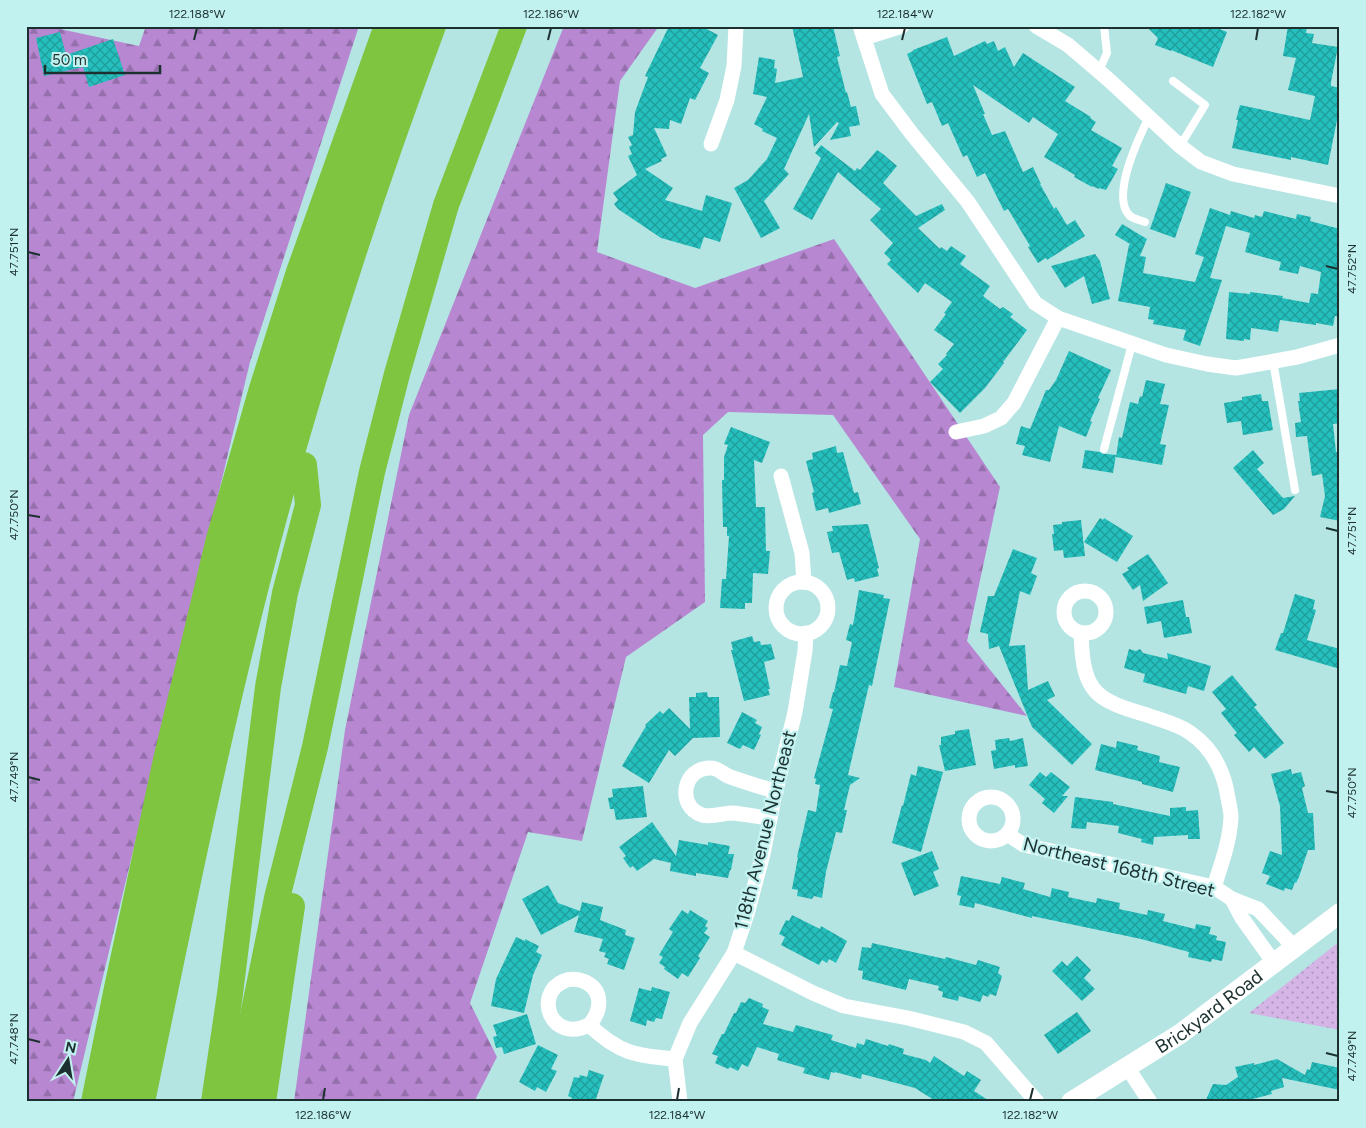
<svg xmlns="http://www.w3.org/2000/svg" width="1366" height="1128" font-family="Figtree,sans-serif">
	<defs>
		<pattern id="grass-dots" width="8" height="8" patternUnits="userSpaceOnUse" patternTransform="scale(1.25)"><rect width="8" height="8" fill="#d4b5e6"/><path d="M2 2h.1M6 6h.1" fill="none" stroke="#ab94bb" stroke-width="1.8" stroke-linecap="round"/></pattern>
		<pattern id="forest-firs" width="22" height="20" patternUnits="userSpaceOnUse" patternTransform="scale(1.25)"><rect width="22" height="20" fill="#b887d2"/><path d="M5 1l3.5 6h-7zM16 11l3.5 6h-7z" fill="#956fab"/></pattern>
		<pattern id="building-cross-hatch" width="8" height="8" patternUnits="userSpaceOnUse" patternTransform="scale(1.25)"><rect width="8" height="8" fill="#25c0bd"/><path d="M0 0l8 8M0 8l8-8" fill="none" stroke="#1f9c9a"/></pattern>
	</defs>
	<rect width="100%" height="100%" fill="#b4e5e3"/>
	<!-- grass -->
	<polygon fill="url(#grass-dots)" points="1340,941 1340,1030 1249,1013"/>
	<!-- forest -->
	<g fill="url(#forest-firs)">
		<polygon points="26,26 46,26 139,46 146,26 359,26 250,362 73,1102 26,1102"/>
		<polygon points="564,26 659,26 620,81 597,252 695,288 834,239 1000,487 967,641 1027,716 894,687 893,692 920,539 833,415 728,412 703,435 705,602 626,657 582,841 528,832 470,1003 497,1057 474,1102 294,1102 345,730 409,415"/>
	</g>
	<!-- building -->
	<g fill="url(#building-cross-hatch)">
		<polygon points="669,26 701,26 718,35 700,68 709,73 695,100 690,98 681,124 670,120 669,129 654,128 667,156 661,159 662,161 645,169 673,188 665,200 702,211 706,195 732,203 720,242 704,237 700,249 661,238 618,209 614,204 618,200 613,193 637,175 628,156 632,154 629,147 632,145 628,137 633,135 635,112 648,77 645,76"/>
		<polygon points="792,26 833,26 840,56 837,57 846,93 847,92 851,107 856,106 860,125 849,127 851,136 830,140 839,123 837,122 814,147 809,114 784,169 789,174 764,201 780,228 761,238 734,188 748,180 767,159 777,138 762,131 763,129 754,124 767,97 753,94 759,57 775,60 774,68 777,69 775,83 803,77"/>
		<polygon points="1146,26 1212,26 1227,32 1213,67 1171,50 1171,51 1155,45 1158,38"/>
		<polygon points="1288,26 1307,26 1306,33 1314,34 1312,43 1338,47 1331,82 1331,86 1340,88 1340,105 1328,165 1291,157 1291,160 1232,148 1238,120 1236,120 1240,105 1310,120 1315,96 1288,90 1296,58 1283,56"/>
		<polygon points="60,32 66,55 113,39 125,75 89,87 83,67 44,76 36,38"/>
		<polygon points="947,37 954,56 985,41 987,44 994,41 998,51 1005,47 1014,67 1023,53 1075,87 1065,101 1091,117 1090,118 1096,122 1091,130 1122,148 1112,166 1118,169 1106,190 1099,188 1099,189 1092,186 1092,187 1074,177 1075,175 1044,157 1058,134 1033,117 1029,123 973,85 985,114 983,114 992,135 1005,131 1023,172 1033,167 1041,184 1040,184 1054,209 1056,207 1067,225 1075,220 1085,236 1047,260 1046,258 1038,263 1028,247 1030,246 1008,209 1004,211 985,173 977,177 967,155 963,157 948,123 942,126 932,102 927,104 907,54 913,51 913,50"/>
		<polygon points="821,145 855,171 857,168 860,170 877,150 883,154 897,166 883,183 916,216 942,204 945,210 918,228 940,249 941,247 947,251 951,246 966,256 960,264 990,286 983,296 1000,309 1003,307 1013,314 1010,317 1027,330 1003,362 1004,363 985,388 960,413 930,382 943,369 938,364 947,355 946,354 954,344 934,330 946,314 944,313 952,302 925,283 918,293 887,264 891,260 884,253 893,243 870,220 881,209 838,172 812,220 793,209 821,158 815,153"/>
		<polygon points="1166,183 1191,192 1175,238 1150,229"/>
		<polygon points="1210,208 1230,215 1231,211 1254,218 1255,215 1262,217 1264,211 1296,219 1297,214 1311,217 1310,221 1340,229 1340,317 1335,316 1333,326 1316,323 1316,325 1280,320 1278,332 1251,328 1250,340 1244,339 1244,341 1226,339 1229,292 1250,294 1250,292 1283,296 1282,298 1309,303 1311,293 1318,294 1321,272 1300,266 1298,274 1279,270 1281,262 1245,252 1250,233 1226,226 1210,278 1222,280 1200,346 1183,340 1186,330 1153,324 1154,320 1148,319 1150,307 1118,301 1129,245 1130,244 1115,235 1122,224 1147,239 1140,256 1146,257 1143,273 1195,282 1204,257 1195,254"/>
		<polygon points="1095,254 1100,261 1110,299 1092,304 1084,276 1065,288 1051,266"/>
		<polygon points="1069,351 1111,370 1098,398 1100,399 1090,421 1092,422 1086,437 1059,426 1050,462 1022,455 1025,446 1016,444 1021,426 1030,429 1046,390 1049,390 1056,380"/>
		<polygon points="1146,380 1165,384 1160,404 1169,405 1160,444 1166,445 1162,465 1116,457 1119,437 1122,438 1130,402 1138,404 1140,396 1142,397"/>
		<polygon points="1340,389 1340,423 1333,424 1336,452 1340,452 1340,521 1320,517 1325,496 1322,474 1312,476 1307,436 1296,437 1295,423 1301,422 1298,401 1300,401 1299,393"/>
		<polygon points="1261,394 1262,401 1268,401 1273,430 1243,435 1241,421 1227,423 1224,403 1242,400 1242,397"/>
		<polygon points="731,427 770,442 762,463 754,460 756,507 765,507 766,551 770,551 768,574 753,573 752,603 745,603 745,609 720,608 722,579 726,579 729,536 727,536 727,527 723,527 722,480 724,480 724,457 728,445 724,444"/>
		<polygon points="836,446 837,453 843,452 854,493 858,492 861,504 829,513 828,508 816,511 812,493 814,492 806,461 813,459 812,453"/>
		<polygon points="1085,450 1100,452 1103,454 1107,454 1116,455 1113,473 1082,468"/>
		<polygon points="1253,450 1264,463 1257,469 1283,498 1295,496 1284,509 1273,515 1233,468"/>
		<polygon points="1100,518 1103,520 1104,518 1133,536 1117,562 1084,542"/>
		<polygon points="1081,520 1085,556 1064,558 1063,550 1054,551 1052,534 1054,534 1053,525 1062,524 1062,522"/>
		<polygon points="868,524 879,568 877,569 879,576 855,582 854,578 847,580 839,552 832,553 827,532 833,531 832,526"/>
		<polygon points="1013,549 1037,558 1031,573 1037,576 1030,595 1020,591 1009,646 1025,645 1028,690 1048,681 1055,696 1047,700 1092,744 1072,765 1032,727 999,646 989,649 988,634 980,632 988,596 994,596"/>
		<polygon points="1148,554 1168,583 1143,601 1140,585 1133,590 1122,574 1129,570 1127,568"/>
		<polygon points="859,590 884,595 883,598 890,599 872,686 869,685 848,775 860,778 850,785 844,810 847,810 842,833 836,832 826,872 822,898 814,896 812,899 797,896 798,890 792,889 798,857 797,857 808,810 816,812 820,785 815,784 816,779 814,778 833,709 829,708 833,692 834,692 840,665 847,666 852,642 846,640 850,624 853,625"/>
		<polygon points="1295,594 1315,600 1313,609 1316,610 1307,640 1340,649 1340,669 1275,650 1281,633 1283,633"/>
		<polygon points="1183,600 1186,617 1189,617 1192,633 1164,638 1161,621 1147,624 1144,607"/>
		<polygon points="752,636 754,642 760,641 761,645 771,644 775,659 764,662 770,689 768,689 770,695 744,701 731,650 733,650 731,642"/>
		<polygon points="1129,649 1136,651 1140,649 1143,653 1168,659 1167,653 1211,666 1204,691 1188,686 1186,694 1143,682 1145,674 1124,668"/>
		<polygon points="1232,675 1257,705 1254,707 1284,743 1265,759 1254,747 1249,752 1234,735 1237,733 1221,713 1226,709 1212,692"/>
		<polygon points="707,692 708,697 719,697 720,737 693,738 675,756 669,750 649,783 622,766 646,726 645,725 660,711 663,714 669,708 690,729 689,697 696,697 696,693"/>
		<polygon points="742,712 757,720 755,723 762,727 759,734 761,735 754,750 743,745 740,749 727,743"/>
		<polygon points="969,729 976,765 945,771 939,745 941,745 941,737 955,734 955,731"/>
		<polygon points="1009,738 1010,741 1023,738 1028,766 1015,768 1015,765 994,769 991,751 996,750 995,740"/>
		<polygon points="1117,741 1138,746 1137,750 1160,756 1159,762 1180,767 1173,792 1142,784 1142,782 1095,770 1101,744 1116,748"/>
		<polygon points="918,766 943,772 921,852 892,843 902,805 903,806 911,774 916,776"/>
		<polygon points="1291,769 1292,774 1301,772 1305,786 1302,788 1308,813 1313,813 1315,850 1308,850 1299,877 1296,883 1295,882 1292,890 1285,888 1284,891 1266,884 1270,876 1262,873 1270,851 1282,855 1280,806 1271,774"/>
		<polygon points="1040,772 1046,777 1051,772 1070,787 1062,796 1068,796 1054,813 1042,803 1045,799 1029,785"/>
		<polygon points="643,786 647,817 616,820 614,809 610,809 608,798 613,797 612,789"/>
		<polygon points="1075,797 1113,802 1113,804 1170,816 1170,808 1186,807 1186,811 1198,810 1200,839 1188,839 1188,835 1154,837 1153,845 1141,842 1142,839 1118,833 1119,826 1087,822 1086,829 1071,828"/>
		<polygon points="652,822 676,856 679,840 708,845 708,842 730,846 728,854 734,854 731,870 730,870 728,878 696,873 696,876 670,871 671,863 654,859 637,871 633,866 630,868 623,858 626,856 619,847"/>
		<polygon points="932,851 939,869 933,872 939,886 914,896 901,863"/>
		<polygon points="961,876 1000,884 1002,877 1025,883 1023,889 1050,897 1052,888 1069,892 1068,897 1096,903 1097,898 1120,903 1119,909 1147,915 1148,910 1165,914 1163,921 1195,929 1196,924 1211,927 1209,934 1217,936 1216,940 1226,942 1222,961 1212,959 1211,962 1188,957 1189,952 1141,939 1032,916 1032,918 975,903 974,908 959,905 961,896 957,895"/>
		<polygon points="548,885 558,903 580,911 582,902 603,907 600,920 626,930 625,935 635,938 624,970 607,964 609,959 604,957 606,953 599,951 603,939 574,932 579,915 541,935 522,899"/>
		<polygon points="682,910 688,914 690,910 708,921 705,926 708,928 704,933 710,937 698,956 700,958 688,977 682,973 678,979 664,969 665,967 659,963 663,957 659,955 673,932 669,929"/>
		<polygon points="792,915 820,929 821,926 847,941 836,963 829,959 827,963 822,960 819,965 781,945 785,937 779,934 786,920 789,921"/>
		<polygon points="516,937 525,941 525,939 539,946 536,952 542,955 533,975 524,1013 491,1006 496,979"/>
		<polygon points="872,943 945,959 946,957 976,965 978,960 1000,967 998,973 1002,976 996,996 990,994 988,997 983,995 980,1002 959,996 958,1001 942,997 943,992 938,990 939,986 909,979 906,990 862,979 863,971 858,970 862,947 871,948"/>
		<polygon points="1077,956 1091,970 1084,978 1095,989 1082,1001 1052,971 1062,961 1067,966"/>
		<polygon points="652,987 670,992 662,1019 656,1018 654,1022 647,1020 646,1026 630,1021 639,988 651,991"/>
		<polygon points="749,998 763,1004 762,1007 769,1010 763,1024 793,1032 796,1025 833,1035 831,1040 856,1048 857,1043 864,1045 866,1039 888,1046 889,1044 904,1049 903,1054 926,1060 930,1063 934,1056 964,1076 967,1071 981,1080 974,1091 991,1102 937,1102 915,1088 862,1074 861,1079 835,1072 835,1073 831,1072 829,1080 803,1073 805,1068 777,1060 779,1054 757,1047 748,1067 742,1064 738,1071 730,1067 728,1069 715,1063 718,1056 712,1054 722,1034 724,1034 734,1013 736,1013 741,1002 745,1003"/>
		<polygon points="1077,1012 1091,1031 1058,1054 1044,1035"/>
		<polygon points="527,1014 536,1044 504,1054 502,1047 496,1048 493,1037 497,1036 493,1025"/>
		<polygon points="538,1045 558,1055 551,1069 557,1071 546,1092 537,1087 535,1091 519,1082"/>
		<polygon points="1277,1059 1305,1075 1307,1069 1310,1070 1312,1062 1340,1068 1340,1090 1282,1078 1284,1087 1271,1091 1272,1094 1241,1102 1205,1102 1213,1084 1226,1085 1238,1077 1235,1067 1254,1063 1254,1065"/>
		<polygon points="589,1070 604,1075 595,1102 571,1102 572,1098 568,1096 574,1077 579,1078 580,1075 587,1077"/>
	</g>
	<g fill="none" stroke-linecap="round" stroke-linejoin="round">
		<!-- lane -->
		<g stroke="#fff" stroke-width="8">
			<polyline points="1099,71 1107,53 1104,26"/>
			<polyline points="1173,81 1205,105 1180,146"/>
			<path d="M 1145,222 C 1140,220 1134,219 1130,216 C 1110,197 1139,137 1149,117"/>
			<polyline points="1273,361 1295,490"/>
			<polyline points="1104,449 1132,344"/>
		</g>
		<!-- street -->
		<g stroke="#fff" stroke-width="15">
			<polyline points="860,26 882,94 912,134 968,202 1035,303 1058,318 1166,355 1207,364 1236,368 1297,357 1340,345"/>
			<polyline points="1036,26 1068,45 1109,80 1180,146 1201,162 1233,174 1340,196"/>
			<polyline points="864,38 902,26"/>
			<polyline points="711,144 727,100 734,66 736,26"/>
			<polyline points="956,432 984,426 1001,418 1014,403 1058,318"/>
			<polyline points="781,476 802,553 804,582"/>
			<circle cx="802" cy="608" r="26"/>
			<circle cx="1085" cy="612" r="21"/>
			<path d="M 1081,633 C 1082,651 1082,673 1093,688 C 1103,703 1130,710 1147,715 C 1160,720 1177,724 1189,732 C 1213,748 1224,771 1228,798 C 1229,804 1231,811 1231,817 C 1230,841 1221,865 1214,887"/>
			<circle cx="991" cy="819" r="22"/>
			<path d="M 770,818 C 758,817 745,814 732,813 C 722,813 712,818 702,815 C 676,806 683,767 711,768 C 718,768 722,773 728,776 C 743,782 760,786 776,792"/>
			<polyline points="1007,834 1024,845 1214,887 1232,899"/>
			<polyline points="734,953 813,993 844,1006 908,1018 964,1032 986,1043 1037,1102"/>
			<polyline points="1274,963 1242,918 1232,899 1258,909 1294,947"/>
			<path d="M 589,1025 C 551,1044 533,994 564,981 C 569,979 577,979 583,981 C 604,989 602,1011 589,1025 C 619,1053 635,1056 675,1059"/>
			<polyline points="1127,1067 1150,1102"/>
			<polyline points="680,1102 675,1059 690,1023 734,953 747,914 763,854 774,798 795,712 805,651 806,633"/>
		</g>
		<!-- secondary -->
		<path stroke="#fff" stroke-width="20" id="s1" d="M 1071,1102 L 1180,1034 L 1340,913"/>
		<!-- highway -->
		<g stroke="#7fc540" stroke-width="26">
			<polyline points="94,1102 117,988 166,760 219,539 261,392 299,272 387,26"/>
			<polyline points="116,1102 185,779 206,689 254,502 318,290 376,120 411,26"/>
			<path d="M 142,1102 C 178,928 213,754 257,582 C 305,394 365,208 433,26"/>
			<polyline points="214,1102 230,994 268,687 285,593 308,505 304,465"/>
			<polyline points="238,1102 251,1025 277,898 315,747 372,472 397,374 446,205 514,26"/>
			<polyline points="263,1102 292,906"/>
		</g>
	</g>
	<!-- ticks -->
	<path fill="none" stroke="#1d3030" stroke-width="2" d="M 194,40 L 197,28M 548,40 L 551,28M 902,40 L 905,28M 1256,40 L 1258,28M 28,252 L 40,255M 1326,266 L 1338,269M 28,515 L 40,517M 1326,528 L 1338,531M 28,777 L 40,780M 1326,791 L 1338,793M 28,1039 L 40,1042M 1326,1053 L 1338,1056M 323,1100 L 325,1088M 677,1100 L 679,1088M 1030,1100 L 1033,1088"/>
	<g text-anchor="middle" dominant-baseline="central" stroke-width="4.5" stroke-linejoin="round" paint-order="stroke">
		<!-- street labels -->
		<g font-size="19" fill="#1d3030" stroke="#c1f2f0">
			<text transform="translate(765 830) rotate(-76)">118th Avenue Northeast</text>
			<text transform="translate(1119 867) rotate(14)">Northeast 168th Street</text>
			<text stroke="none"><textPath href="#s1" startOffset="165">Brickyard Road</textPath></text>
		</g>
	</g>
	<!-- border -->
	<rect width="1366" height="1128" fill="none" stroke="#c1f2f0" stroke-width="55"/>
	<!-- north arrow -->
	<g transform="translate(68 1060) rotate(12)" stroke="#c1f2f0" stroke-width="4" paint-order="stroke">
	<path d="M0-4L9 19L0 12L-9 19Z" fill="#1d3030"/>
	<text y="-8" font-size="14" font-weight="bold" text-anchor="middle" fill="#1d3030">N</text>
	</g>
	<!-- scale -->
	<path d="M45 65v8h115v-8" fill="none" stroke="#1d3030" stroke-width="2.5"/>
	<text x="52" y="65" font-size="15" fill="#1d3030" stroke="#c1f2f0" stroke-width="4" paint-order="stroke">50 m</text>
	<rect x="28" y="28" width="1310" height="1072" fill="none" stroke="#1d3030" stroke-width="2"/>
	<g font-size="12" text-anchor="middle" fill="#1d3030">
		<text x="197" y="18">122.188°W</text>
		<text x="551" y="18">122.186°W</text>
		<text x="905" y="18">122.184°W</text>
		<text x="1258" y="18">122.182°W</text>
		<text transform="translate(14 252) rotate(-90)" y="4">47.751°N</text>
		<text transform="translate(1352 269) rotate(-90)" y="4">47.752°N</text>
		<text transform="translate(14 515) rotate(-90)" y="4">47.750°N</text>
		<text transform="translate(1352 531) rotate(-90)" y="4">47.751°N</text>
		<text transform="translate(14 777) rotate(-90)" y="4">47.749°N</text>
		<text transform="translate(1352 793) rotate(-90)" y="4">47.750°N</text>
		<text transform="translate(14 1039) rotate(-90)" y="4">47.748°N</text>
		<text transform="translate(1352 1056) rotate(-90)" y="4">47.749°N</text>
		<text x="323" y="1119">122.186°W</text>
		<text x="677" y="1119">122.184°W</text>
		<text x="1030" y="1119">122.182°W</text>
	</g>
</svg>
